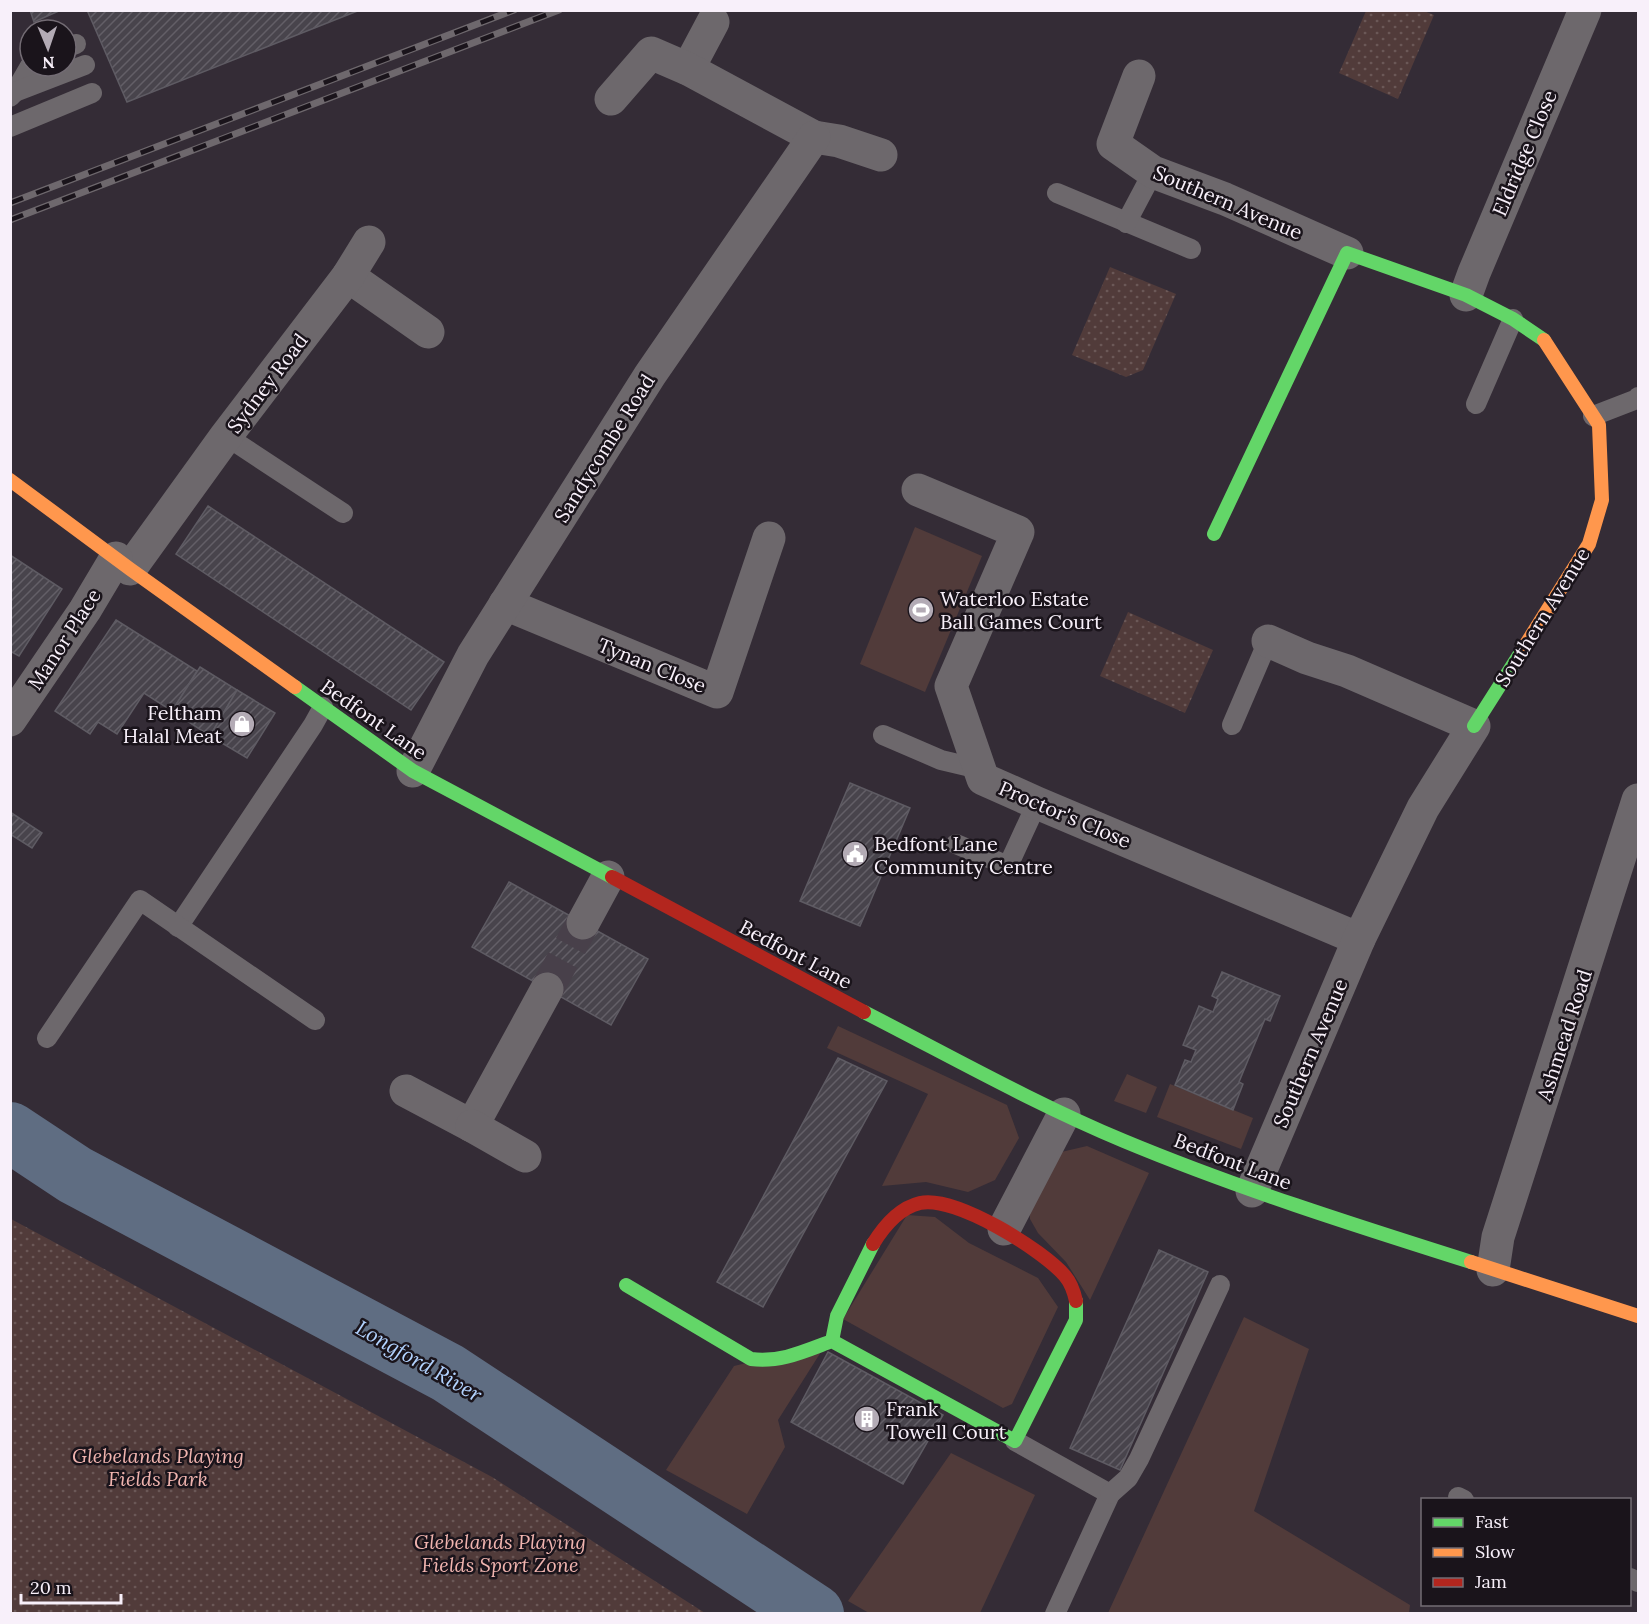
<svg xmlns="http://www.w3.org/2000/svg" width="1649" height="1624" font-family="Lora,serif">
	<defs>
		<pattern id="park-dots" width="8" height="8" patternUnits="userSpaceOnUse" patternTransform="scale(1.5)"><rect width="8" height="8" fill="#513b3a"/><path d="M2 2h.1M6 6h.1" fill="none" stroke="#6b5857" stroke-width="1.8" stroke-linecap="round"/></pattern>
		<pattern id="building-hatch" width="6" height="6" patternUnits="userSpaceOnUse" patternTransform="scale(1.5)"><rect width="6" height="6" fill="#48444c"/><path d="M-1 1l2-2M0 6l6-6M5 7l2-2" fill="none" stroke="#635f67"/></pattern>
	</defs>
	<rect width="100%" height="100%" fill="#342c36"/>
	<!-- green -->
	<g fill="#513b3a">
		<polygon points="915,527 982,556 925,692 860,664"/>
		<polygon points="838,1026 1007,1105 1019,1138 995,1180 968,1192 926,1182 882,1186 928,1094 827,1048"/>
		<polygon points="1127,1074 1157,1087 1146,1113 1114,1101"/>
		<polygon points="1170,1084 1253,1118 1241,1149 1157,1117"/>
		<polygon points="1087,1146 1149,1173 1090,1300 1066,1262 1038,1233 1030,1219 1030,1205 1057,1153"/>
		<polygon points="907,1215 935,1217 969,1243 1038,1278 1058,1307 1012,1404 1003,1408 843,1319"/>
		<polygon points="1244,1317 1309,1349 1254,1511 1410,1605 1409,1613 1108,1613"/>
		<polygon points="826,1344 778,1420 785,1447 747,1514 666,1470 734,1366"/>
		<polygon points="951,1453 1035,1495 980,1613 869,1613 848,1601"/>
	</g>
	<!-- park -->
	<g fill="url(#park-dots)">
		<polygon points="1366,11 1424,11 1434,15 1398,99 1339,73"/>
		<polygon points="1110,267 1176,294 1143,370 1126,377 1072,355"/>
		<polygon points="1128,612 1213,650 1185,713 1100,676"/>
		<polygon points="11,1219 492,1477 705,1613 11,1613"/>
	</g>
	<g fill="none" stroke-linecap="round" stroke-linejoin="round">
		<!-- river -->
		<polyline stroke="#5f6d82" stroke-width="60" points="10,1132 75,1175 448,1373 814,1614"/>
	</g>
	<!-- building -->
	<g fill="url(#building-hatch)" stroke="#5e5b63" stroke-width="1.5">
		<polygon points="30,10 61,10 34,22"/>
		<polygon points="87,10 360,10 127,102"/>
		<polygon points="208,506 444,662 411,710 176,554"/>
		<polygon points="10,555 62,589 19,656 10,651"/>
		<polygon points="116,620 197,671 172,711 144,693 117,734 98,722 90,734 55,711"/>
		<polygon points="200,667 237,690 210,736 172,711"/>
		<polygon points="237,690 275,713 247,758 210,736"/>
		<polygon points="850,783 910,808 860,926 800,901"/>
		<polygon points="10,812 42,833 32,848 10,834"/>
		<polygon points="509,882 648,959 611,1025 472,947"/>
		<polygon points="1222,972 1280,996 1270,1021 1265,1019 1239,1082 1243,1084 1233,1110 1175,1085 1185,1060 1191,1062 1196,1050 1183,1045 1199,1006 1213,1012 1218,999 1212,996"/>
		<polygon points="838,1058 887,1081 763,1307 717,1282"/>
		<polygon points="1159,1250 1208,1272 1120,1470 1070,1448"/>
		<polygon points="828,1352 943,1415 903,1484 791,1422"/>
	</g>
	<g fill="none" stroke-linecap="round" stroke-linejoin="round">
		<!-- street-tunnel -->
		<polyline stroke="#48404a" stroke-width="33" stroke-dasharray="33 16" stroke-linecap="butt" points="547,989 583,923"/>
		<!-- lane -->
		<g stroke="#6d686c" stroke-width="20">
			<polyline points="66,48 76,44"/>
			<polyline points="15,92 30,66"/>
			<polyline points="10,97 15,92 85,65"/>
			<polyline points="10,127 92,93"/>
			<polyline points="1057,193 1191,249"/>
			<polyline points="1126,223 1153,172"/>
			<polyline points="1476,404 1513,319"/>
			<polyline points="1593,416 1637,399 1638,397"/>
			<polyline points="226,436 343,513"/>
			<polyline points="1232,725 1268,641"/>
			<polyline points="883,735 941,760 979,769"/>
			<polyline points="956,844 1008,866 1037,803"/>
			<polyline points="178,927 313,725 323,707"/>
			<polyline points="47,1038 140,900 315,1020"/>
			<polyline points="1015,1441 1110,1494 1055,1614"/>
			<polyline points="1110,1494 1128,1478 1139,1459 1220,1285"/>
			<polyline points="1458,1497 1464,1500"/>
			<polyline points="1630,1578 1638,1582"/>
		</g>
		<!-- street -->
		<g stroke="#6d686c" stroke-width="33">
			<polyline points="688,69 713,22"/>
			<polyline points="1139,76 1113,144 1153,172 1225,199 1347,253"/>
			<polyline points="611,99 651,53 688,69 814,137 839,141 881,155"/>
			<polyline points="348,276 428,332"/>
			<polyline points="1466,295 1474,273 1585,10"/>
			<polyline points="918,490 1018,532 951,686 983,779 1037,803 1359,939"/>
			<polyline points="130,569 226,436 348,276 369,242"/>
			<polyline points="505,604 717,692 769,538"/>
			<polyline points="10,720 85,610 116,558"/>
			<polyline points="413,771 473,655 650,375 814,137"/>
			<polyline points="583,923 608,877"/>
			<polyline points="406,1091 472,1126 547,989"/>
			<polyline points="472,1126 525,1156"/>
			<polyline points="1252,1191 1359,939 1423,808 1474,726 1347,671 1307,658 1268,641"/>
			<polyline points="1004,1229 1064,1114"/>
			<polyline points="1493,1270 1498,1237 1638,800"/>
		</g>
		<!-- fast -->
		<g stroke="#63d668" stroke-width="14">
			<polyline points="1214,534 1347,253 1466,295 1513,319 1544,340"/>
			<polyline points="295,687 413,771 612,877"/>
			<polyline points="1474,726 1521,652"/>
			<path d="M 864,1012 C 950,1056 1035,1104 1124,1141 C 1237,1188 1354,1225 1471,1262"/>
			<path d="M 626,1285 L 751,1359 C 780,1363 805,1351 832,1341 L 1015,1441 L 1076,1320 L 1076,1301"/>
			<polyline points="832,1341 837,1316 873,1244"/>
		</g>
		<!-- slow -->
		<g stroke="#ff974d" stroke-width="14">
			<polyline points="10,480 130,569 295,687"/>
			<polyline points="1521,652 1589,544 1602,500 1599,425 1544,340"/>
			<polyline points="1471,1262 1638,1316"/>
		</g>
		<!-- jam -->
		<g stroke="#b3261e" stroke-width="14">
			<polyline points="612,877 864,1012"/>
			<path d="M 873,1244 C 884,1226 899,1208 920,1203 C 955,1195 1043,1250 1065,1276 C 1071,1283 1074,1292 1076,1301"/>
		</g>
		<!-- rail casing -->
		<g stroke="#6e686d" stroke-width="7">
			<g id="rail">
				<polyline points="10,203 514,10"/>
				<polyline points="10,220 559,10"/>
			</g>
		</g>
		<!-- rail -->
		<use href="#rail" stroke="#1a141b" stroke-width="4.5" stroke-dasharray="14" stroke-linecap="butt"/>
	</g>
	<!-- icons -->
	<defs>
		<g id="stadium-disc" transform="scale(1.35)"><circle r="9.5" fill="#b3abb5" stroke="#1a141b"/><path d="M0-5a6.5 5 0 1 0 0 10a6.5 5 0 1 0 0-10ZM-3.5-1.8h7v3.6h-7Z" fill="#fff"/></g>
		<g id="shop-disc" transform="scale(1.35)"><circle r="9.5" fill="#b3abb5" stroke="#1a141b"/><path d="M-5-2.5h2.3a2.7 3.5 0 0 1 5.4 0H5L5.5 6h-11ZM-1.5-2.5h3a1.5 2.3 0 0 0-3 0Z" fill="#fff"/></g>
		<g id="civic-disc" transform="scale(1.35)"><circle r="9.5" fill="#b3abb5" stroke="#1a141b"/><path d="M-.6-6.5H3V-4.5H.6V-3L4-1V1h2V6H-6V1h2V-1L-.6-3ZM-1.2 2.5V6h2.4V2.5Z" fill="#fff"/></g>
		<g id="building-disc" transform="scale(1.35)"><circle r="9.5" fill="#b3abb5" stroke="#1a141b"/><path d="M-4-6H4V6H1V3H-1V6H-4ZM-2.5-4.3h1.7v1.8h-1.7ZM.8-4.3h1.7v1.8H.8ZM-2.5-1h1.7V.8h-1.7ZM.8-1h1.7V.8H.8Z" fill="#fff"/></g>
	</defs>
	<g fill-rule="evenodd">
		<use href="#stadium-disc" x="921" y="610"/>
		<use href="#shop-disc" x="242" y="724"/>
		<use href="#civic-disc" x="855" y="854"/>
		<use href="#building-disc" x="867" y="1419"/>
	</g>
	<g text-anchor="middle" dominant-baseline="central" stroke-width="5" stroke-linejoin="round" paint-order="stroke">
		<!-- street labels -->
		<g font-size="20" fill="#f8f0fa" stroke="#1a141b">
			<text transform="translate(1524 153) rotate(-67)">Eldridge Close</text>
			<text transform="translate(1228 202) rotate(23)">Southern Avenue</text>
			<text transform="translate(267 383) rotate(-53)">Sydney Road</text>
			<text transform="translate(604 448) rotate(-58)">Sandycombe Road</text>
			<text transform="translate(1542 617) rotate(-58)">Southern Avenue</text>
			<text transform="translate(64 639) rotate(-57)">Manor Place</text>
			<text transform="translate(652 665) rotate(22)">Tynan Close</text>
			<text transform="translate(374 719) rotate(35)">Bedfont Lane</text>
			<text transform="translate(1065 814) rotate(23)">Proctor's Close</text>
			<text transform="translate(796 954) rotate(28)">Bedfont Lane</text>
			<text transform="translate(1564 1035) rotate(-72)">Ashmead Road</text>
			<text transform="translate(1310 1053) rotate(-67)">Southern Avenue</text>
			<text transform="translate(1233 1161) rotate(21)">Bedfont Lane</text>
		</g>
		<!-- poi labels -->
		<g font-size="20" fill="#f8f0fa" stroke="#1a141b" text-anchor="start">
			<text x="940" y="598">Waterloo Estate<tspan x="940" dy="23">Ball Games Court</tspan></text>
			<text x="222" y="712" text-anchor="end">Feltham<tspan x="222" dy="23">Halal Meat</tspan></text>
			<text x="874" y="843">Bedfont Lane<tspan x="874" dy="23">Community Centre</tspan></text>
			<text x="886" y="1408">Frank<tspan x="886" dy="23">Towell Court</tspan></text>
		</g>
		<!-- park labels -->
		<g font-size="20" font-style="italic" fill="#f0b4af" stroke="#1a141b">
			<text x="158" y="1455">Glebelands Playing<tspan x="158" dy="23">Fields Park</tspan></text>
			<text x="500" y="1541">Glebelands Playing<tspan x="500" dy="23">Fields Sport Zone</tspan></text>
		</g>
		<!-- water labels -->
		<g font-size="21" font-style="italic" fill="#b2d2fe" stroke="#1a141b">
			<text transform="translate(419 1361) rotate(30)">Longford River</text>
		</g>
	</g>
	<!-- border -->
	<rect width="1649" height="1624" fill="none" stroke="#f8f0fa" stroke-width="24"/>
	<!-- legend -->
	<rect x="1421" y="1498" width="210" height="108" fill="#1a141b" stroke="#736c74" stroke-width="1.5"/>
	<rect x="1433" y="1518" width="30" height="9" fill="#63d668" stroke="#736c74" stroke-width="1.5"/>
	<text x="1475" y="1528" font-size="18" fill="#f8f0fa">Fast</text>
	<rect x="1433" y="1548" width="30" height="9" fill="#ff974d" stroke="#736c74" stroke-width="1.5"/>
	<text x="1475" y="1558" font-size="18" fill="#f8f0fa">Slow</text>
	<rect x="1433" y="1578" width="30" height="9" fill="#b3261e" stroke="#736c74" stroke-width="1.5"/>
	<text x="1475" y="1588" font-size="18" fill="#f8f0fa">Jam</text>
	<!-- north arrow -->
	<g transform="translate(48 48) rotate(178)"><circle r="28" fill="#1a141b" stroke="#736c74" stroke-width="1.5"/>
	<path d="M0-4.5L10 22L0 15L-10 22Z" fill="#b3abb5"/>
	<text y="-9" font-size="16" font-weight="bold" text-anchor="middle" fill="#f8f0fa">N</text>
	</g>
	<!-- scale -->
	<path d="M21 1594v9h100v-9" fill="none" stroke="#f8f0fa" stroke-width="3"/>
	<text x="30" y="1594" font-size="18" fill="#f8f0fa" stroke="#1a141b" stroke-width="4.5" paint-order="stroke">20 m</text>
</svg>
